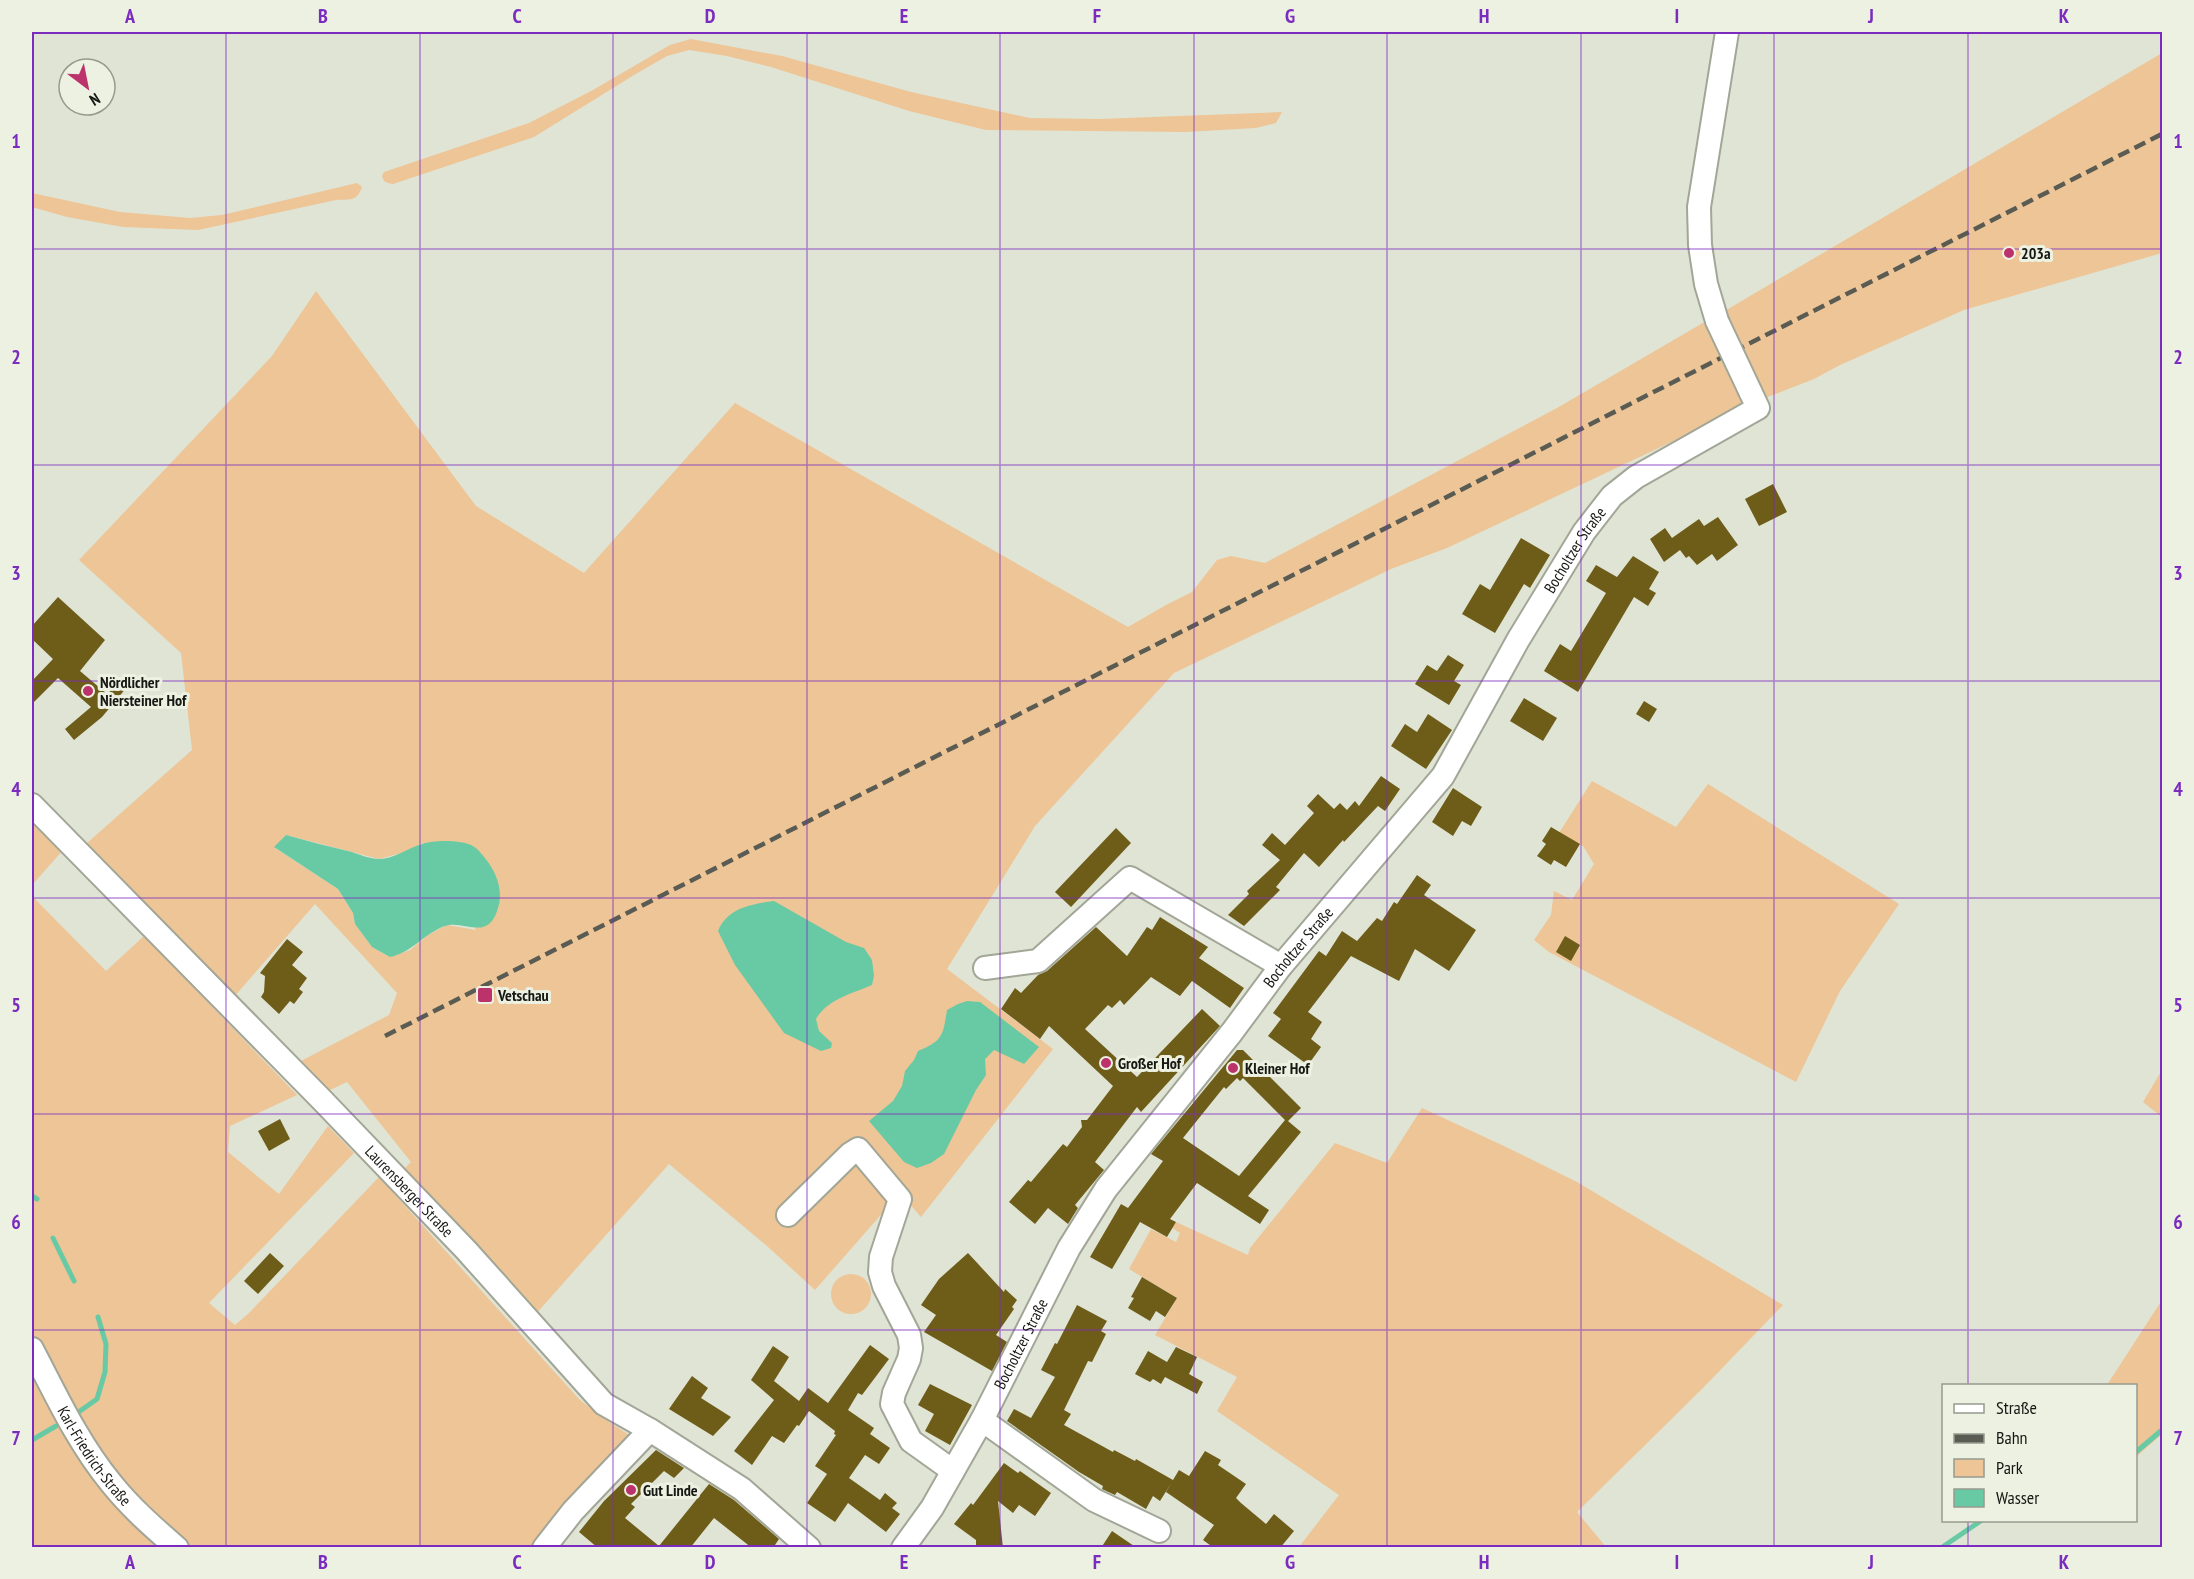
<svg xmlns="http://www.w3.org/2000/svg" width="2194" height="1579" font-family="'PT Sans Narrow',sans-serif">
	<rect width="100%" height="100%" fill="#e0e4d5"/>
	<!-- green -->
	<g fill="#edc596" fill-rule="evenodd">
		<path d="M 691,39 L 782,56 L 911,92 L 1030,118 L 1099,119 L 1282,112 L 1276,123 L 1256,128 L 1186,132 L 986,130 L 909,111 L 771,67 L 727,56 L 689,50 L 667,56 L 634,75 L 534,137 L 393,184 C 386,183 384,182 382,176 L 384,172 L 529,123 L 593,90 L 670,45 Z"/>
		<polygon points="2162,53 2162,253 1964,310 1840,365 1814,379 1765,398 1723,312"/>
		<path d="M 357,183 L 362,187 C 357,202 350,199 336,200 L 198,230 L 123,227 L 67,217 L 32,207 L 32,193 L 120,212 L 190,218 L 222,215 L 252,208 Z"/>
		<path d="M 316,291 L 476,506 L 584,573 L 735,403 L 1128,627 L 1166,605 L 1192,592 L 1217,560 L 1231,556 L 1265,563 L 1557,408 L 1713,317 L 1754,403 L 1447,548 L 1391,569 L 1174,673 L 1035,826 L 947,969 L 1053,1049 L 921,1217 L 900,1193 L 815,1290 L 767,1246 L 669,1164 L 535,1315 L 405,1168 L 411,1162 L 347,1082 L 328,1091 L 299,1062 L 389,1015 L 397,993 L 315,904 L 233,998 L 86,844 L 192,750 L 181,653 L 79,560 L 272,356 ZM 286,835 L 379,859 L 405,852 L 423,843 L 476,930 L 447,925 L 428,935 L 410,950 L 390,957 L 372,947 L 355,924 L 353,913 L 338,889 L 275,848 Z"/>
		<polygon points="1592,781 1676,827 1708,784 1899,904 1840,991 1796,1082 1549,952 1534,940 1551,915 1554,891 1572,900 1594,864 1583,846 1559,833"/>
		<polygon points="32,816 64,849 32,885"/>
		<polygon points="32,896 106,971 144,936 297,1095 230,1126 228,1152 279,1194 328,1126 354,1153 209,1303 235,1325 248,1314 379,1177 579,1399 600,1416 629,1435 545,1535 538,1547 32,1547"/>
		<polygon points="2162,1070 2162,1117 2143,1102"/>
		<polygon points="1422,1108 1504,1146 1577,1182 1783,1305 1703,1388 1577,1512 1606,1547 1299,1547 1339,1495 1217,1411 1237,1377 1155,1335 1177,1298 1129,1269 1151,1229 1176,1242 1180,1233 1172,1228 1176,1222 1248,1255 1250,1248 1335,1143 1387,1163"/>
		<circle cx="851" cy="1294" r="20"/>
		<polygon points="2162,1300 2162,1434 2136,1457 2136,1386 2107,1385"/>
	</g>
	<!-- water -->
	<g fill="#68caa4">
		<path d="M 286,835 C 308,841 330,847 352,852 C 360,855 371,859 379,859 C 394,859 408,848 422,844 C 434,840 459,840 471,845 C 478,848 486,859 490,865 C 498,877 503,894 498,908 C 488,943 464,919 445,926 C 423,934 413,952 390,957 L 372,947 L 355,924 L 353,913 L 338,889 L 274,847 Z"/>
		<path d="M 774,901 L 846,942 L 864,948 L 872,960 L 874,976 L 872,985 C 851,994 828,999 816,1019 L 819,1031 L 832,1043 L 831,1048 L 821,1051 L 784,1033 L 735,965 L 718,931 C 727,908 752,904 774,901 Z"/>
		<path d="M 967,1001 L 980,1002 L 1039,1047 L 1024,1064 L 994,1050 L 985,1059 L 986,1075 L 976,1090 L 944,1154 L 931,1163 L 917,1168 L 904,1162 L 869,1121 L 893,1101 L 902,1086 L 905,1071 L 914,1060 L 918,1051 C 943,1041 943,1035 947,1010 L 958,1004 Z"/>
	</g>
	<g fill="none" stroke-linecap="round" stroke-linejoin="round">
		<!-- stream -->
		<g stroke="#68caa4" stroke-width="5">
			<polyline points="32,1196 37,1199"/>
			<polyline points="53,1238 74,1281"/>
			<polyline points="80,1411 97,1399 105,1372 106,1344 98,1317"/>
			<polyline points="32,1440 56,1426"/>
			<polyline points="2136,1452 2162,1430"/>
			<polyline points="1941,1548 1982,1520"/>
		</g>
	</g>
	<!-- building -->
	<g fill="#6e5d19" fill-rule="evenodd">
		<polygon points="1773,484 1787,512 1759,526 1745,499"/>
		<polygon points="1718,517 1738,545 1717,561 1712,554 1697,565 1689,556 1686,558 1680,550 1664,562 1650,539 1665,528 1672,538 1699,519 1704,526"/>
		<polygon points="1521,538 1550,555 1530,588 1524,584 1495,633 1462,614 1480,584 1490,590"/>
		<polygon points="1633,556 1659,572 1649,589 1656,593 1648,606 1634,597 1578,692 1544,671 1560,644 1571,651 1606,593 1586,581 1596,565 1617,577"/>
		<polygon points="58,597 105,640 80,671 107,694 122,681 127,687 102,717 74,740 65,729 91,707 58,678 32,704 32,681 53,659 32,639 32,626"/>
		<polygon points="1448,655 1464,665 1454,681 1461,685 1449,705 1415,684 1427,665 1437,671"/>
		<polygon points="1524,698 1557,718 1543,741 1510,721"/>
		<polygon points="1644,701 1657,709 1649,722 1636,714"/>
		<polygon points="1428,714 1452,730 1426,769 1391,746 1405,724 1417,732"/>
		<polygon points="1381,776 1400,789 1385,811 1378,806 1344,842 1343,840 1319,867 1304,853 1276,887 1280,890 1244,926 1228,915 1249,894 1247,891 1280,860 1262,845 1272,833 1285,845 1314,813 1307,806 1318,794 1334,809 1340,803 1347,810 1355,801 1359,806"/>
		<polygon points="1453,788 1482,807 1471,826 1462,821 1453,836 1432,822"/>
		<polygon points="1551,827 1580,844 1566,867 1554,860 1551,865 1537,856 1546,844 1542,841"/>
		<polygon points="1116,828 1131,843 1071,907 1055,892"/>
		<polygon points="1417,875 1431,885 1424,895 1476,930 1449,971 1415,949 1399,981 1351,956 1308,1012 1322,1022 1311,1039 1321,1047 1308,1065 1268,1036 1281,1019 1273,1013 1319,951 1326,956 1342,931 1357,941 1377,918 1382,921 1394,902 1397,904"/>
		<polygon points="1160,917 1208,947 1199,958 1244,988 1230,1008 1192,981 1180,996 1151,977 1124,1005 1120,1000 1112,1008 1108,1005 1085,1029 1137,1077 1202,1009 1220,1026 1141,1112 1137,1107 1095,1162 1104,1170 1075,1205 1078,1208 1068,1224 1048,1208 1035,1224 1009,1202 1028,1180 1031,1182 1063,1144 1067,1147 1082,1127 1081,1120 1087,1120 1113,1086 1049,1026 1040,1039 1001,1009 1015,988 1021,993 1038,975 1047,971 1096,927 1127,956 1147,927 1152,930"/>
		<polygon points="1565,936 1580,945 1571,961 1556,952"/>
		<polygon points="287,939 303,952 292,965 307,978 299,989 303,992 294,1004 290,1001 279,1014 261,997 264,992 265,976 260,973"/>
		<path d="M 1237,1050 L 1243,1050 L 1301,1108 L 1288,1121 L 1301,1132 L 1248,1196 L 1269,1210 L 1260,1224 L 1197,1183 L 1170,1219 L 1176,1222 L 1167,1237 L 1140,1222 L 1112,1269 L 1090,1257 L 1121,1204 L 1128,1208 L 1163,1161 L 1151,1154 ZM 1237,1078 L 1240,1081 L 1243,1078 L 1285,1120 L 1239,1176 L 1183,1138 L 1224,1087 L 1226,1089 Z"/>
		<polygon points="280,1119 290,1139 269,1151 258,1131"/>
		<polygon points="270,1253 284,1266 258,1294 244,1281"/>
		<polygon points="968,1253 1004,1292 1005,1289 1017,1300 1012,1307 1014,1309 996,1335 1007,1342 992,1371 924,1332 936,1315 921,1305 939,1279"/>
		<polygon points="1142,1277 1177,1298 1165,1317 1156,1311 1150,1321 1128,1308 1134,1298 1131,1297"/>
		<polygon points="1077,1305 1107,1321 1101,1331 1106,1334 1092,1362 1088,1361 1064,1410 1071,1414 1064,1425 1113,1452 1114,1450 1135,1461 1136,1459 1173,1480 1179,1470 1189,1476 1205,1451 1221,1460 1218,1465 1246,1484 1236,1498 1241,1503 1266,1524 1274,1514 1294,1531 1280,1548 1214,1548 1203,1540 1214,1525 1166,1492 1172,1482 1160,1501 1153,1496 1146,1509 1117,1492 1115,1495 1102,1489 1103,1486 1079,1472 1007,1421 1014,1409 1031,1418 1055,1377 1041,1370 1055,1343 1057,1344"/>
		<polygon points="870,1345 889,1359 862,1395 858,1393 848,1410 874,1428 870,1434 890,1448 879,1464 865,1455 849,1478 880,1500 885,1493 897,1503 892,1508 900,1514 886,1532 848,1503 835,1522 807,1503 827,1474 815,1466 836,1435 834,1434 835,1431 809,1411 799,1426 797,1425 784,1443 772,1436 752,1465 734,1451 774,1400 751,1380 773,1346 789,1357 774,1381 799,1401 808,1388 828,1403"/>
		<polygon points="1176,1347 1197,1357 1189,1374 1203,1382 1197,1394 1165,1377 1161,1384 1153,1379 1150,1382 1135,1374 1148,1351 1167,1362"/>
		<polygon points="692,1376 708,1388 701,1398 731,1417 713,1436 669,1409"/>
		<polygon points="930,1384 972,1405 950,1445 925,1431 934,1414 918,1405"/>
		<polygon points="656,1450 684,1468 674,1478 664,1471 631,1504 635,1507 625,1518 659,1546 709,1484 734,1500 779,1539 773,1548 752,1548 714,1518 690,1548 598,1548 579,1532 604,1501"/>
		<polygon points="1004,1463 1018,1473 1020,1471 1051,1493 1035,1516 1019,1505 1013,1513 998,1501 1003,1548 976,1548 976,1540 954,1524 971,1503 973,1505"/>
		<polygon points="1112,1531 1137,1548 1101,1548"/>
	</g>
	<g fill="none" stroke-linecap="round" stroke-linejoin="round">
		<!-- minor casing -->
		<g stroke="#a2a697" stroke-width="26">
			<g id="minor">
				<polyline points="1717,321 1706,284 1700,245 1699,207 1727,32"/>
				<path id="s1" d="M 32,805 L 323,1101 L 466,1250 L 604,1404 L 650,1430 L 742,1489 L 809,1548"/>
				<polyline points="985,968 1038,961 1130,878 1281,966"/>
				<polyline points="788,1215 850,1154 858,1149 900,1199 881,1257 880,1272 884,1286 909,1335 911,1348 909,1359 894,1393 892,1404 911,1441 953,1471"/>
				<path id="s2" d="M 32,1349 C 56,1395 78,1443 111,1483 C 131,1508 153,1527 177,1548"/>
				<polyline points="982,1420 1094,1500 1159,1531"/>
				<polyline points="544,1548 573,1511 650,1430"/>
				<path id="s3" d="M 903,1548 L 932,1508 L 982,1420 L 1069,1248 L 1106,1189 L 1232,1032 L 1281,966 L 1443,776 L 1518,640 L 1584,532 L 1612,496 L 1636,477 L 1758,408 L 1750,391"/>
			</g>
		</g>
		<!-- minor -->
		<use href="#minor" stroke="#fff" stroke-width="22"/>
		<!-- rail -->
		<polyline stroke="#5a5c54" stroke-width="4.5" stroke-dasharray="12 6" stroke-linecap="butt" points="385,1036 2162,134"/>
		<!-- minor-bridge casing -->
		<g stroke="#a2a697" stroke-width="26" stroke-linecap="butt">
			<polyline id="minor-bridge" points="1717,321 1750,391"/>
		</g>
		<!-- minor-bridge -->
		<use href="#minor-bridge" stroke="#fff" stroke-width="22"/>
	</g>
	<!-- grid -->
	<path fill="none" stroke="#7b2cbf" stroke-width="1.5" stroke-opacity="0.55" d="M 226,32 L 226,1548M 420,32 L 420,1548M 613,32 L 613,1548M 807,32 L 807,1548M 1000,32 L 1000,1548M 1194,32 L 1194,1548M 1387,32 L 1387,1548M 1581,32 L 1581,1548M 1774,32 L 1774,1548M 1968,32 L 1968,1386M 32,249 L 2162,249M 32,465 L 2162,465M 32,681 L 2162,681M 32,898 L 2162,898M 32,1114 L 2162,1114M 32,1330 L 2162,1330M 1968,1520 L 1968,1548"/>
	<!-- markers -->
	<g fill="#bc326b" stroke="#edf1e2" stroke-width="2">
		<circle cx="2009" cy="253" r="6"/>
		<circle cx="88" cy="691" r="6"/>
		<rect x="477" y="987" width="16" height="16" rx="3"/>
		<circle cx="1106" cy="1063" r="6"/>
		<circle cx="1233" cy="1068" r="6"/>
		<circle cx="631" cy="1490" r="6"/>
	</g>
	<g text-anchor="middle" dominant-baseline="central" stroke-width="6" stroke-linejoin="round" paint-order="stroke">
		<!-- poi labels -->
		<g font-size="16" font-weight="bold" fill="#171813" stroke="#edf1e2" text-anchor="start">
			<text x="2021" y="253">203a</text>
			<text x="100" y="682">Nördlicher<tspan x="100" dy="18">Niersteiner Hof</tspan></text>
			<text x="498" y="995">Vetschau</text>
			<text x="1118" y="1063">Großer Hof</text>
			<text x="1245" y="1068">Kleiner Hof</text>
			<text x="643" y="1490">Gut Linde</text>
		</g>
		<!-- street labels -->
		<g font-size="16" fill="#171813" stroke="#edf1e2">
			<text stroke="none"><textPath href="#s3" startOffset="1208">Bocholtzer Straße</textPath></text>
			<text stroke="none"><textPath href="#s3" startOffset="722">Bocholtzer Straße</textPath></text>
			<text stroke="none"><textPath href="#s1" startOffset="540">Laurensberger Straße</textPath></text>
			<text stroke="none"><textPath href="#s3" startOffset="236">Bocholtzer Straße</textPath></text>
			<text stroke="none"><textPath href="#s2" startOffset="124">Karl-Friedrich-Straße</textPath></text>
		</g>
	</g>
	<!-- border -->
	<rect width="2194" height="1579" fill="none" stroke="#edf1e2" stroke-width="66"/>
	<!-- legend -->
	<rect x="1942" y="1384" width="195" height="138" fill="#edf1e2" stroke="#979a8f" stroke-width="1.5"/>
	<rect x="1954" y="1404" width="30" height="9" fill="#ffffff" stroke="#979a8f" stroke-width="1.5"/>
	<text x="1996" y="1414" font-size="18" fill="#171813">Straße</text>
	<rect x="1954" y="1434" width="30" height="9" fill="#5a5c54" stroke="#979a8f" stroke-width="1.5"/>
	<text x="1996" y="1444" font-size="18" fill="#171813">Bahn</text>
	<rect x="1954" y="1459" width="30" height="18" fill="#edc596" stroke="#979a8f" stroke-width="1.5"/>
	<text x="1996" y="1474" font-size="18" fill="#171813">Park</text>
	<rect x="1954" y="1489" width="30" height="18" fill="#68caa4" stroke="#979a8f" stroke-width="1.5"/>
	<text x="1996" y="1504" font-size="18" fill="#171813">Wasser</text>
	<!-- north arrow -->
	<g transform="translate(87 87) rotate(148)"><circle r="28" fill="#edf1e2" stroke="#979a8f" stroke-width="1.5"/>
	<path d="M0-4.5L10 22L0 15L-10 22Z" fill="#bc326b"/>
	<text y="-9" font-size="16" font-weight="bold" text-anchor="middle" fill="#171813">N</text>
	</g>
	<rect x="33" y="33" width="2128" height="1513" fill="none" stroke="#7b2cbf" stroke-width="2"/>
	<g font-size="20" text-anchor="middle" font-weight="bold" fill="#7b2cbf">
		<text x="130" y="23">A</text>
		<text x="323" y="23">B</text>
		<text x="517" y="23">C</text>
		<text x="710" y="23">D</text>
		<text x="904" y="23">E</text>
		<text x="1097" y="23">F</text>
		<text x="1290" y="23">G</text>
		<text x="1484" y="23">H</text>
		<text x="1677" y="23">I</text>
		<text x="1871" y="23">J</text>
		<text x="2064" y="23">K</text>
		<text x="16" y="148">1</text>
		<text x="2178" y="148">1</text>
		<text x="16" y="364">2</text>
		<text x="2178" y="364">2</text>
		<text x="16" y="580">3</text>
		<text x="2178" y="580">3</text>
		<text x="16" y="796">4</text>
		<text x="2178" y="796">4</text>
		<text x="16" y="1012">5</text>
		<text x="2178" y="1012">5</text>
		<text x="16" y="1229">6</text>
		<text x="2178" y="1229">6</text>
		<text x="16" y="1445">7</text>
		<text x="2178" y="1445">7</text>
		<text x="130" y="1569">A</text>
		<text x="323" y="1569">B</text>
		<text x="517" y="1569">C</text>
		<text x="710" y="1569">D</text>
		<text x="904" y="1569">E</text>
		<text x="1097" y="1569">F</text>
		<text x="1290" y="1569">G</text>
		<text x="1484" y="1569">H</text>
		<text x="1677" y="1569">I</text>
		<text x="1871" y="1569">J</text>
		<text x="2064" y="1569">K</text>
	</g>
</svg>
